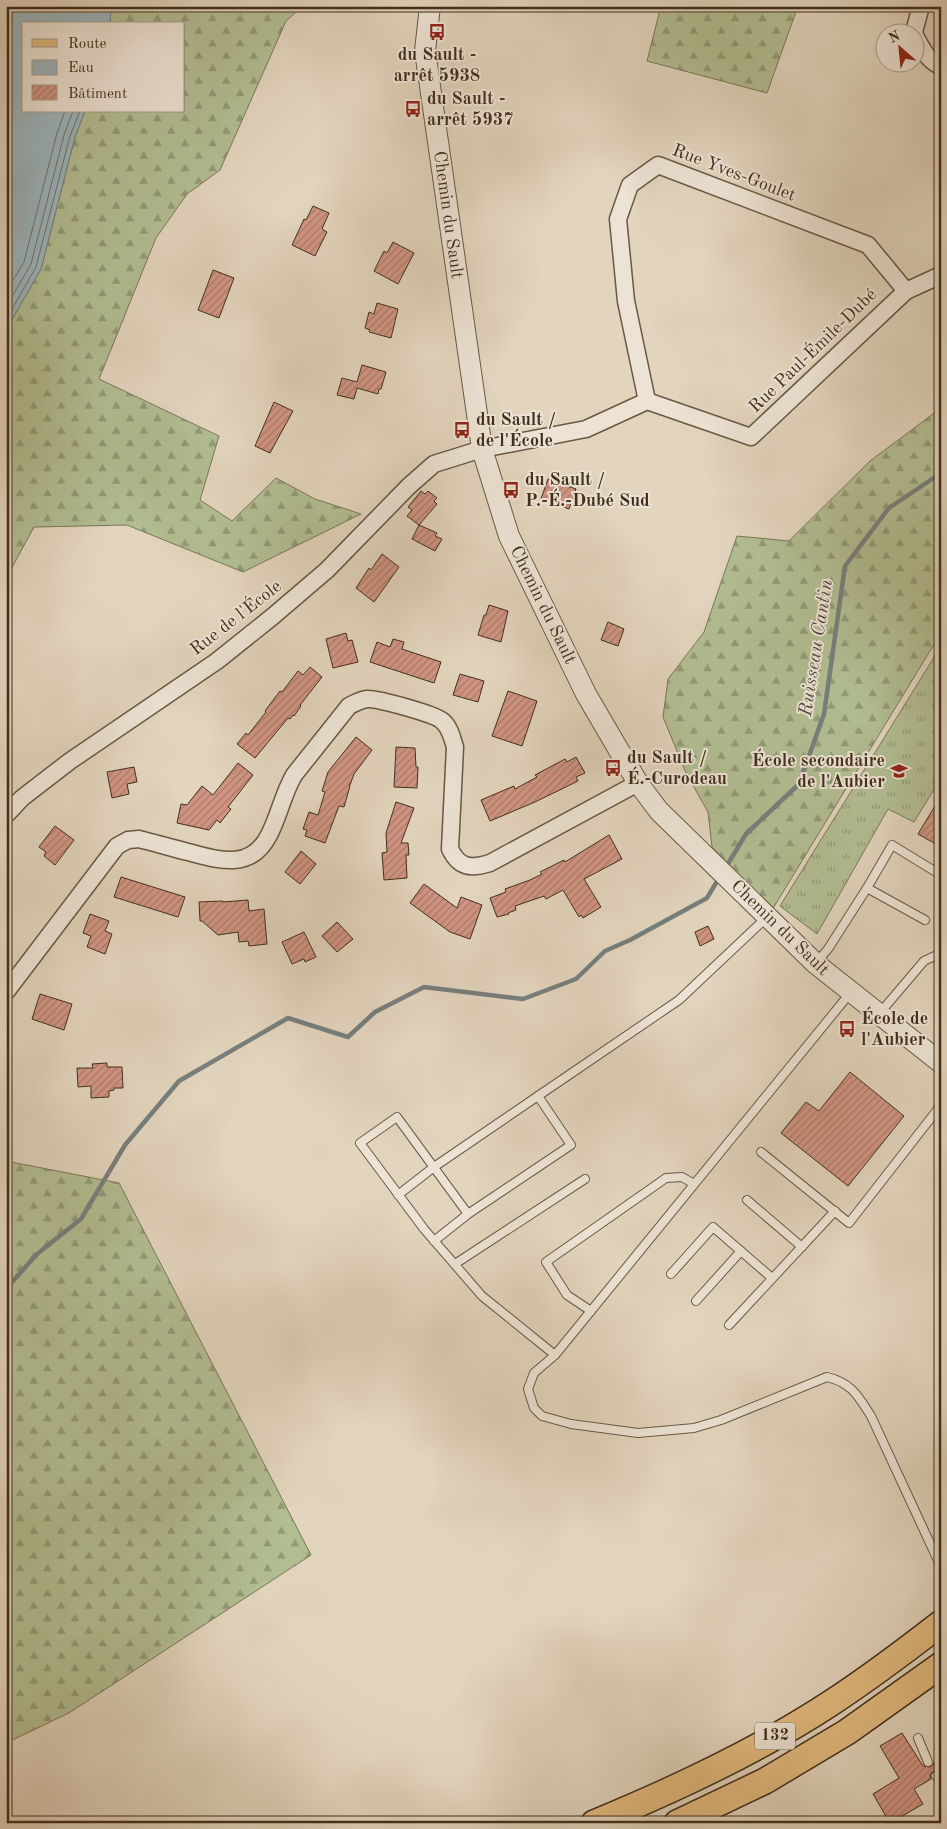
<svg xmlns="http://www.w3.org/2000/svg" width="947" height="1829" font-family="'Old Standard TT',serif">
	<defs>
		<pattern id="grass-tufts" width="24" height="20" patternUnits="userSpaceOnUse" patternTransform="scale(1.25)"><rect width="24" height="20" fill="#b2bd92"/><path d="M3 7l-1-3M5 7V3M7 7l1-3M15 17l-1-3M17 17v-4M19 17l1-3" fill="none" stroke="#929a76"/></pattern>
		<pattern id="forest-firs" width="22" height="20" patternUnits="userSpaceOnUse" patternTransform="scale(1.25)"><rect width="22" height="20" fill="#b2bd92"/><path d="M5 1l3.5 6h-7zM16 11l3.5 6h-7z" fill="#929a76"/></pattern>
		<pattern id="building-hatch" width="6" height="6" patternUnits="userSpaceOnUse" patternTransform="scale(1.25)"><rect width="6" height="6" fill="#d19583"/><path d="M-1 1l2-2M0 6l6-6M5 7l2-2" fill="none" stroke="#ab7a6a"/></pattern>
	</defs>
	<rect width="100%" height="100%" fill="#e2d4bd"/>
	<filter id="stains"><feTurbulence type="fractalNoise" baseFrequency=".004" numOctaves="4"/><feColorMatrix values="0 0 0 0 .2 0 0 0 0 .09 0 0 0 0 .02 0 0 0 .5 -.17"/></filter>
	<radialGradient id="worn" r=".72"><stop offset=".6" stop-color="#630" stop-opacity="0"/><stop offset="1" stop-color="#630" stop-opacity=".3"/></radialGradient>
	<!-- grass -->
	<polygon fill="url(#grass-tufts)" stroke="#7a7657" points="941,646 941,778 914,822 888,809 817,934 780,906"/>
	<!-- forest -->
	<g fill="url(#forest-firs)" stroke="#7a7657">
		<polygon points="111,6 303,6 286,21 220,170 187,194 156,238 99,379 219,436 200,500 232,521 276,478 315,499 361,514 243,572 127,525 34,527 10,571 6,574 6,330 41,269 75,137 85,111 184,111 184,24 110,24"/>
		<polygon points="661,6 798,6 767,93 647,61"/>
		<polygon points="941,408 941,633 772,910 712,847 708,812 686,773 663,717 668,679 704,632 737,536 789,541 870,461"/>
		<polygon points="11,1162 119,1183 311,1555 69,1713 6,1743 6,1172"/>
	</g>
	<!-- water -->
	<polygon fill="#9bb5bd" stroke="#777f7d" points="6,6 111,6 110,24 24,24 24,111 85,111 75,137 41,269 6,330"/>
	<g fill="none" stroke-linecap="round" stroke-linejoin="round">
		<!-- shore -->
		<g stroke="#6e726c" stroke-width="1">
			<polyline points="6,292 24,262 57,133 65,111"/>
			<polyline points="6,307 31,264 64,135 73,111"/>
			<polyline points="6,320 36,267 70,136 80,111"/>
		</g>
		<!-- stream -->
		<g stroke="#777f7d" stroke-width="4.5">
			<polyline points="726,867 746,834 799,784 824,714 845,566 889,508 941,473"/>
			<polyline points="6,1289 37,1254 81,1219 125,1145 179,1081 288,1018 348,1037 375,1012 424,987 523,999 576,979 605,951 630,940 707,898 719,878"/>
		</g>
	</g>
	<!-- building -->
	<g fill="url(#building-hatch)" stroke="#412e1c">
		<polygon points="313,206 329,213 322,229 327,232 315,256 292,245 304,219 306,220"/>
		<polygon points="393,242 414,253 398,284 374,271 384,251 387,253"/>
		<polygon points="213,270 234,278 219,318 198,310"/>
		<polygon points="377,303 398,309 391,338 369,332 370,330 365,328 369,312 374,314"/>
		<polygon points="362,365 386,372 381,389 379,389 378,394 357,388 354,399 337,395 342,378 357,382"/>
		<polygon points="274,402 293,411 270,453 255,446"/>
		<polygon points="548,479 576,489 569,509 541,499"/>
		<polygon points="421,491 425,494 428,491 437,498 434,501 437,504 419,525 437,533 435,536 442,539 435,551 412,539 419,525 407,516 412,510 408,507"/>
		<polygon points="382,554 399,567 374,602 356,588 369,568 371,570"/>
		<polygon points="489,605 508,611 501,642 478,635 484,615 486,615"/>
		<polygon points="608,622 624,629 618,646 601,640"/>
		<polygon points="346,633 348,641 352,640 358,662 333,668 326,639"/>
		<polygon points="393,639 404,642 402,649 441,662 434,683 370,662 377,642 390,647"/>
		<polygon points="310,667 322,677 300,705 301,706 294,716 293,715 290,719 288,718 255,758 237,744 246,733 248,735 266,712 265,711 280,691 282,692 298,671 303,675"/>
		<polygon points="460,674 484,681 478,702 453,695"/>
		<polygon points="508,691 537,701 522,746 492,736"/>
		<polygon points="356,737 372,750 354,774 350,785 349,785 350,786 344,807 339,806 325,843 305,836 307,830 303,829 309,812 318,815 325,792 322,791 328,772"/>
		<polygon points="396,747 415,748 416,767 418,767 417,788 394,787"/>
		<polygon points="576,757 585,773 576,777 578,781 535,802 490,821 481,800 514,786 515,789 537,777 535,775 565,759 567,762"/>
		<polygon points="238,763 253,775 228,807 231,809 220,823 217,820 209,830 177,823 181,804 187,805 202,786 213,795"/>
		<polygon points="134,767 137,782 127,784 129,794 112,798 107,772"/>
		<polygon points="941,796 941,847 918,834"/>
		<polygon points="396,802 414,808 401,843 408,843 409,855 406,855 407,878 384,880 382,853 387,852 386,833"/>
		<polygon points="55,826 74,840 55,865 44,856 46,852 39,847"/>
		<polygon points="609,835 622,859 584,879 601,907 583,918 581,915 579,917 563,890 546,899 544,896 515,906 516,910 508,913 509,914 497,917 490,898 506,892 505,889 530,880 542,874 540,872 564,860 565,862"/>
		<polygon points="301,851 316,864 300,884 285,872"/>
		<polygon points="121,877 185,897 178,917 114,897"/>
		<polygon points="424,884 457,908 461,897 482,905 470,939 450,932 410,903"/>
		<polygon points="248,900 249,911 264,909 267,944 249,946 248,941 239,942 238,932 218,935 202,921 200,921 199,902 223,901 223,902"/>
		<polygon points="90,914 109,921 105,931 112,934 105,954 87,947 91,936 83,933"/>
		<polygon points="337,922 353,939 337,952 322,936"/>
		<polygon points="708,926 714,939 700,946 695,932"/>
		<polygon points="304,932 316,957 305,962 304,959 292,964 282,942"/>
		<polygon points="40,994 72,1004 64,1030 32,1019"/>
		<polygon points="107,1063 107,1067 122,1067 123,1088 114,1088 114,1090 109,1091 109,1097 91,1098 91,1086 78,1087 77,1068 93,1068 92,1064"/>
		<polygon points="850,1072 904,1116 848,1186 781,1133 806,1102 819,1111"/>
		<polygon points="902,1733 923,1766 930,1767 934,1763 939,1771 932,1772 930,1775 931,1779 914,1789 923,1804 890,1823 873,1794 899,1778 880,1746"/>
	</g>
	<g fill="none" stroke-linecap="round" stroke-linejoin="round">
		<!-- service casing -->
		<g stroke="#695844" stroke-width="10">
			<g id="service">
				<polyline points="867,888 892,845 941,875"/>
				<polyline points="816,963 828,949 867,888 925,920"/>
				<polyline points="879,1014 924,961 941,953"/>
				<polyline points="538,1096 679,1000 766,918"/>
				<polyline points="761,1152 849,1223 941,1105"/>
				<polyline points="398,1195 434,1167 538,1096 571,1145 468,1214 397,1117 360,1143 424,1229 482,1296 555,1355 851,992"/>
				<polyline points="747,1200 802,1247"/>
				<polyline points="434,1241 468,1214"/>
				<polyline points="455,1264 585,1179"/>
				<polyline points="671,1274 713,1227 772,1278"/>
				<polyline points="696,1301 741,1251"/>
				<polyline points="591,1311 567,1295 546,1262 666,1178 682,1177 694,1184"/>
				<polyline points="729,1325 835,1211"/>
				<path d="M 555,1355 L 534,1373 L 528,1389 L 534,1408 L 542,1416 L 571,1424 L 638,1433 L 694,1428 L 721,1420 L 827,1377 C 852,1383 858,1396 871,1416 L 941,1567"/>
				<polyline points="918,1738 928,1762"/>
				<polyline points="936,1776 941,1781"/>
			</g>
		</g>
		<!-- minor casing -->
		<g stroke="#695844" stroke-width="19">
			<g id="minor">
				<polyline points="914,32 921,6"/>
				<path d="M 914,34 C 921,46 927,61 941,66"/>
				<polyline points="647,401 626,301 618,219 630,185 658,165 868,245 906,291"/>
				<polyline points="6,815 22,798 70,761 217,661 272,617 327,570 409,486 434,464 482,449 586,429 647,401 751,437 906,291 941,275"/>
				<path d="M 6,992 L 117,846 L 128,840 L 139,839 C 155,843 172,848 188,852 C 219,860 251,871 269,835 C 279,816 283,794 294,775 L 349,706 C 355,703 360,700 367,699 C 377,698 433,714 441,720 C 450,726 452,738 455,747 L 450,849 C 459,868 471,869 490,863 L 638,783"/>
			</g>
		</g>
		<!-- tertiary casing -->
		<g stroke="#695844" stroke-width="22">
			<polyline id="tertiary" points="430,6 425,51 482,449 509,536 586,694 638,783 659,811 816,964 941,1063"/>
		</g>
		<!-- primary casing -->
		<g stroke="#412e1c" stroke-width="28">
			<g id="primary">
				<path d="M 594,1823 C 674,1790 758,1751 831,1703 C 869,1678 905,1651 941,1623"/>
				<polyline points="677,1823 765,1781 847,1732 941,1665"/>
			</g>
		</g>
		<!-- service -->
		<use href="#service" stroke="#ece3d4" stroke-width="8"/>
		<!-- minor -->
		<use href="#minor" stroke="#ece3d4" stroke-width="16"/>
		<!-- tertiary -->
		<use href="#tertiary" stroke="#ece3d4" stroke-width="20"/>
		<!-- primary -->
		<use href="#primary" stroke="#e1ba7e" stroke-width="25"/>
	</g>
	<!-- icons -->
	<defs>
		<g id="bus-bare" transform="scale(1.35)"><path d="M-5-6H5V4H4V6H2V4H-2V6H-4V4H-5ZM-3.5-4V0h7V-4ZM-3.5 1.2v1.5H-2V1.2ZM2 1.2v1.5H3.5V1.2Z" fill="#8f2418" stroke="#ece3d4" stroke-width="2.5" paint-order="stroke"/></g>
		<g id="school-bare" transform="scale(1.35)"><path d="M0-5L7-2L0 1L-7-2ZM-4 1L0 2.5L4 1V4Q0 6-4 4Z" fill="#8f2418" stroke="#ece3d4" stroke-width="2.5" paint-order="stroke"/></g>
	</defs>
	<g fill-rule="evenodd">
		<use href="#bus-bare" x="437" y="32"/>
		<use href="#bus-bare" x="413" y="109"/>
		<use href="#bus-bare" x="462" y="430"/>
		<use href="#bus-bare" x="511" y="490"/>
		<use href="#bus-bare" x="613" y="768"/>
		<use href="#school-bare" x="899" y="771"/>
		<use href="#bus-bare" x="847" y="1029"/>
	</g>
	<g text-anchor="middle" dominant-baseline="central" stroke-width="4" stroke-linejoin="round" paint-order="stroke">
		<!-- shield labels -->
		<rect fill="#ece3d4" stroke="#746453" stroke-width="1" x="755" y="1722.5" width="40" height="27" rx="4"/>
		<g font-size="16" font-weight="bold" fill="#412e1c">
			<text x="775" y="1736">132</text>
		</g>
		<!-- poi labels -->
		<g font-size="18" font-weight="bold" fill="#412e1c" stroke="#ece3d4" text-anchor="start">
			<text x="437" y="55" text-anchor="middle">du Sault -<tspan x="437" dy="21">arrêt 5938</tspan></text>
			<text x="427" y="99">du Sault -<tspan x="427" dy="21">arrêt 5937</tspan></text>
			<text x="476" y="420">du Sault /<tspan x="476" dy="21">de l'École</tspan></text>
			<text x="525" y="480">du Sault /<tspan x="525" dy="21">P.-É.-Dubé Sud</tspan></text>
			<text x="627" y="758">du Sault /<tspan x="627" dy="21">É.-Curodeau</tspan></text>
			<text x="885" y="761" text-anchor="end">École secondaire<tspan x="885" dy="21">de l'Aubier</tspan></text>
			<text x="861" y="1019">École de<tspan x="861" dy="21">l'Aubier</tspan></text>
		</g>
		<!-- street labels -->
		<g font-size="18" fill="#412e1c" stroke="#ece3d4">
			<text transform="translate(734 173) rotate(21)">Rue Yves-Goulet</text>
			<text transform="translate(448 215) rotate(82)">Chemin du Sault</text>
			<text transform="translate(813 351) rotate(-44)">Rue Paul-Émile-Dubé</text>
			<text transform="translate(543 605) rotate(64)">Chemin du Sault</text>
			<text transform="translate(236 618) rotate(-38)">Rue de l'École</text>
			<text transform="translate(780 928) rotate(44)">Chemin du Sault</text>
		</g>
		<!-- water labels -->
		<g font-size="19" font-style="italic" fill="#53493c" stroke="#ece3d4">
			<text transform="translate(817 648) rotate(-81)">Ruisseau Cantin</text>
		</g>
	</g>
	<!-- margin -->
	<rect width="947" height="1829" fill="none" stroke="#e2d4bd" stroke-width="25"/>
	<rect x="8" y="8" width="932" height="1814" fill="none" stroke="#412e1c" stroke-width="2.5"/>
	<rect x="12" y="12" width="922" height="1804" fill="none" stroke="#412e1c"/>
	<!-- legend -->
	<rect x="22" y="22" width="162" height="90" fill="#ece3d4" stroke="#a89b8a"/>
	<rect x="32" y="39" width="25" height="8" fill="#e1ba7e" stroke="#a89b8a"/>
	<text x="68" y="48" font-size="15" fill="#412e1c">Route</text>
	<rect x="32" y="60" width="25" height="15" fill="#9bb5bd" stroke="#a89b8a"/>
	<text x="68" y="72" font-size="15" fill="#412e1c">Eau</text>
	<rect x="32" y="85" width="25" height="15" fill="url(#building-hatch)" stroke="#a89b8a"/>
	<text x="68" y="98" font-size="15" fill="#412e1c">Bâtiment</text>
	<!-- north arrow -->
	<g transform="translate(900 48) rotate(333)"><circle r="24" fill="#ece3d4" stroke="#a89b8a"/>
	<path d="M0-4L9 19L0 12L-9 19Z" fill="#8f2418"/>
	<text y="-8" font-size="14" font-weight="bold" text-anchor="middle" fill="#412e1c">N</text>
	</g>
	<rect width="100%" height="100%" filter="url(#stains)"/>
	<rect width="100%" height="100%" fill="url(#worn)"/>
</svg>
